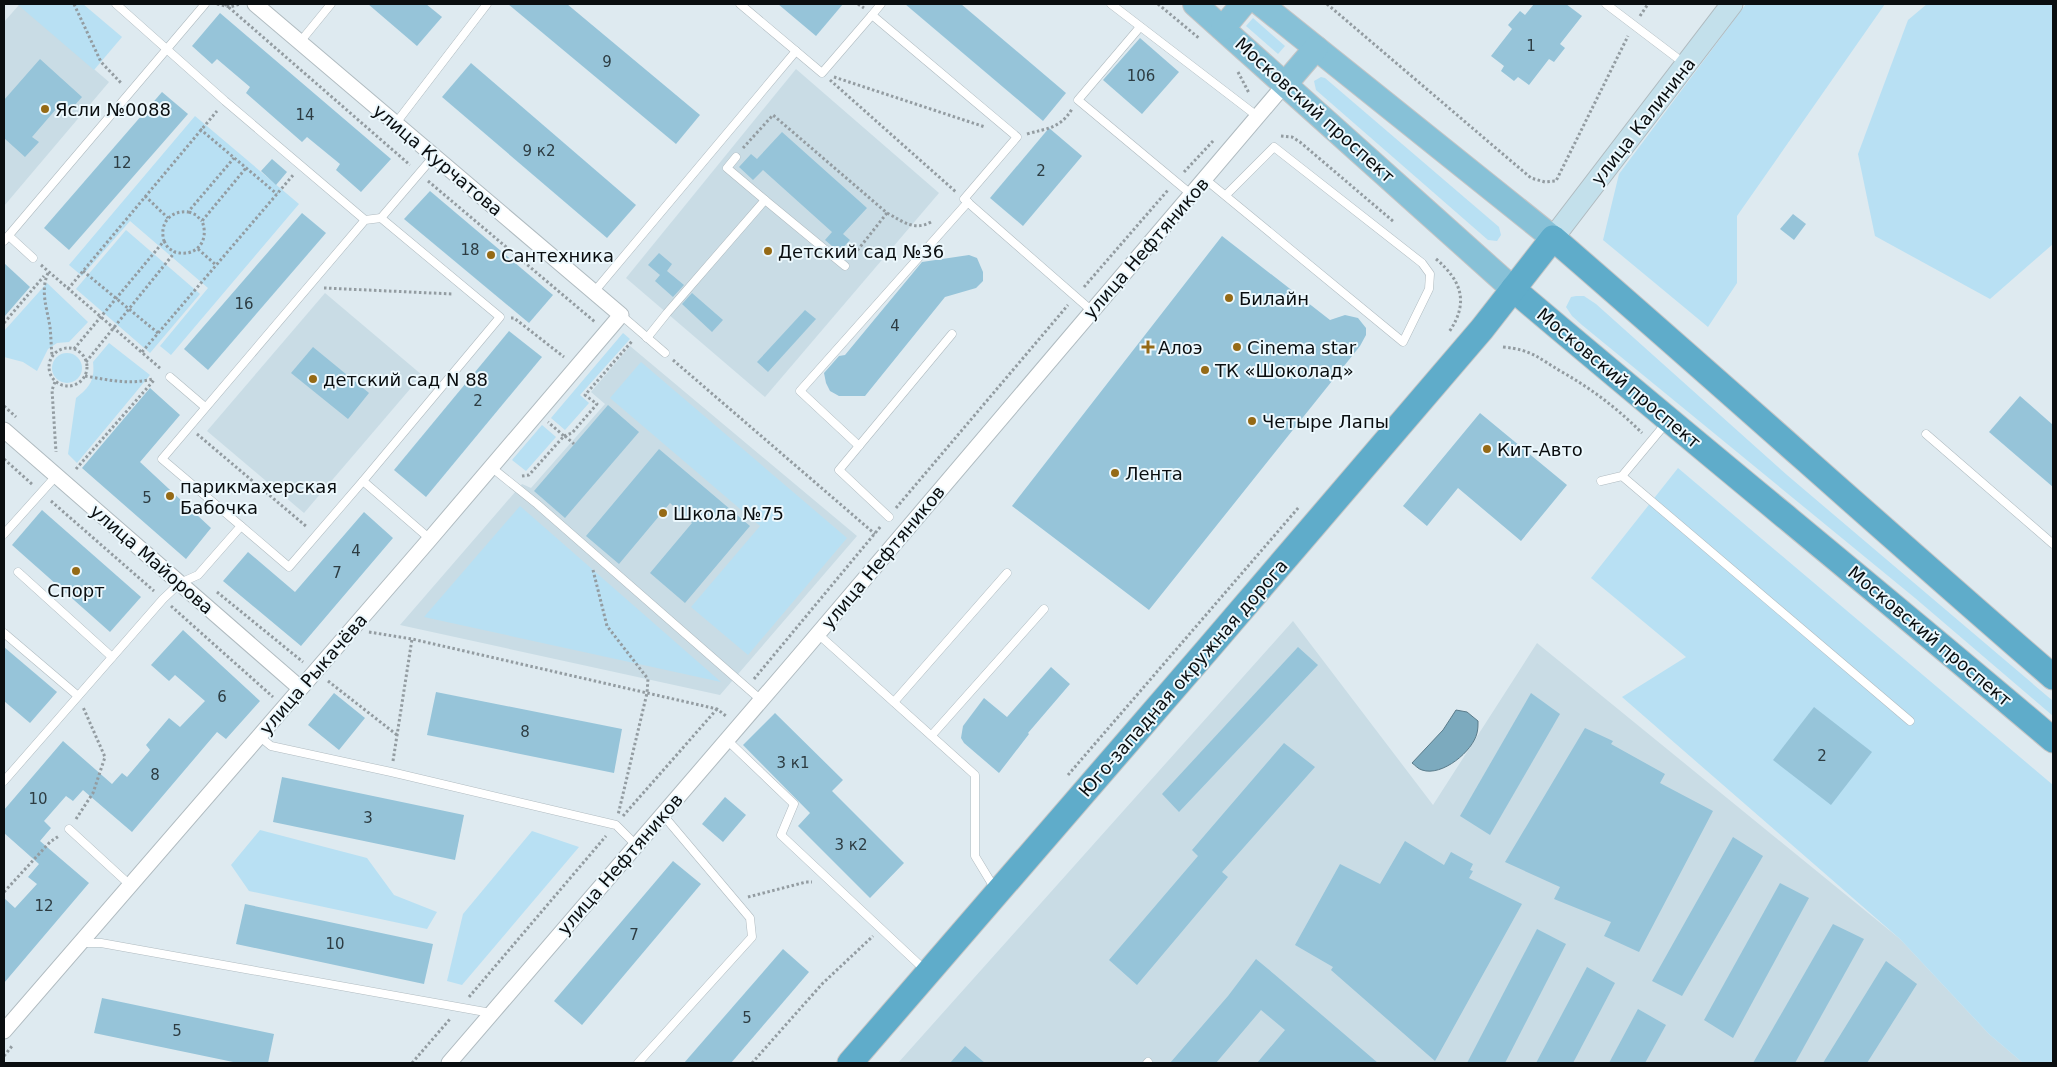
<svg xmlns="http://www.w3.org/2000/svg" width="2057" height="1067" font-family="'DejaVu Sans',sans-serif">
	<rect width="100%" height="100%" fill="#deeaf0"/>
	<!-- built -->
	<g fill="#c9dce5">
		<polygon points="19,5 109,82 4,206 4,22"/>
		<polygon points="796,69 939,193 765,397 626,278"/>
		<polygon points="325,293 422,375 304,513 207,431"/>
		<polygon points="630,346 857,536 720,695 400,625 522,484 531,488 605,404 591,392"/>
		<polygon points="1293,621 1433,805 1537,643 1900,939 1989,1034 2023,1063 898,1063"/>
	</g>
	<!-- green -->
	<g fill="#b8e0f3">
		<polygon points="17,4 83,4 122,37 94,70"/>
		<polygon points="1746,4 1885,4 1737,216 1737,283 1708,327 1603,240 1619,174"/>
		<polygon points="1927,4 2053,4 2053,244 1990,299 1875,236 1858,154 1908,20"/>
		<polygon points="1253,18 1285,46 1278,54 1246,26"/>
		<polygon points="1321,77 1325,78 1499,227 1501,235 1497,241 1488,240 1316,90 1314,81"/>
		<polygon points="195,116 299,204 171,355 160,346 208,288 130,221 82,276 69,265"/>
		<polygon points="126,230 200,294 150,353 76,289"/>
		<polygon points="47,283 88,322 69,342 57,343 48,349 37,371 23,362 4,357 4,331"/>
		<polygon points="1576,296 1584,296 1596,304 1787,475 2053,701 2053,716 1915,598 1582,325 1572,316 1566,307 1571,297"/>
		<polygon points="623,333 630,339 580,395 589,403 565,430 551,418"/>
		<path d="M 109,343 L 150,375 L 77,463 L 68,454 L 76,398 C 90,387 95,380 93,362 Z"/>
		<circle cx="67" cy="368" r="15"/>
		<polygon points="641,362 847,538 748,655 691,607 760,526 610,398"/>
		<polygon points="542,425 556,437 526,471 512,460"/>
		<polygon points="1678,468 2053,785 2053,1063 2023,1063 1989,1034 1900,939 1622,697 1686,657 1591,578"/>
		<polygon points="520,506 721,682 424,617"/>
		<polygon points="260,830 367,858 394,895 437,912 427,929 249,891 231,865"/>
		<polygon points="532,831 579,847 462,985 447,981 463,914"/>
	</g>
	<!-- water -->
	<path fill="#7caabe" stroke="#5a7b8a" d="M 1456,710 L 1467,712 L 1478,721 C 1478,725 1478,729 1477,733 C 1473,751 1442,777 1422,770 C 1418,769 1415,765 1412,763 L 1443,730 Z"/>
	<!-- building -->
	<g fill="#96c4d9">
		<polygon points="368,4 426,4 442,17 417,46"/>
		<polygon points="508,4 567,4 700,115 676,144"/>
		<polygon points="778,4 843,4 816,36"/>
		<polygon points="905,4 961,4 1066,93 1043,121"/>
		<polygon points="1534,4 1566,4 1582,16 1560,44 1565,48 1554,62 1549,59 1529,85 1518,77 1514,81 1501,71 1504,66 1491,56 1512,29 1508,25 1520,11 1525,15"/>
		<polygon points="220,13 391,159 361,192 336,170 340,164 307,137 302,142 246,93 250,87 217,59 212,64 192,46"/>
		<polygon points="1140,38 1179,72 1142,114 1103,80"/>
		<polygon points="40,59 82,97 66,115 57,108 32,137 39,142 25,157 4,138 4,100"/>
		<polygon points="471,63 636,205 607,238 442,97"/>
		<polygon points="162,92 188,114 69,250 44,228"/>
		<polygon points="1049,128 1082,156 1023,226 990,198"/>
		<polygon points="782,132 867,208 843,234 850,240 839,252 825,240 832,232 763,170 753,180 739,167 751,154 757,159"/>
		<polygon points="272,159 287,172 276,185 261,171"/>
		<polygon points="430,191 553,295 529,323 404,219"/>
		<polygon points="302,213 326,233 208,370 184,349"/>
		<polygon points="1793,214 1806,224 1794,240 1780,229"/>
		<polygon points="1222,236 1330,320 1345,315 1358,318 1366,328 1366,335 1360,346 1149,610 1012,506"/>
		<polygon points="659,253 672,264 667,271 684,285 673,297 655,281 660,275 648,265"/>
		<polygon points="969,255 977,258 983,272 983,281 976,288 945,297 865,396 839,396 830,391 826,383 824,373 839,356 845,355 922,262"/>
		<polygon points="4,263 30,287 4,317"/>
		<polygon points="692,293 723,320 712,332 682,304"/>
		<polygon points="805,310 816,319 768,372 757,362"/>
		<polygon points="509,331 542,357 426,497 394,470"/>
		<polygon points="313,347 369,393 348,419 291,373"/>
		<polygon points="150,388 180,415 140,462 211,528 186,559 82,468"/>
		<polygon points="2020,396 2053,425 2053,487 1989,432"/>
		<polygon points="608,405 639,432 565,518 534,491"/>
		<polygon points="1480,413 1567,485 1521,541 1458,488 1427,526 1403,506"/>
		<polygon points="659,449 750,526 685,603 650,573 692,523 670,503 619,564 586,536"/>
		<polygon points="42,510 141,597 110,632 12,545"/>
		<polygon points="364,512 393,538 301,646 223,581 248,552 295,592"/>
		<polygon points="183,630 260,701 226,739 217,732 132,832 83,790 73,801 66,796 44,821 51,828 40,841 89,883 4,983 4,898 15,908 37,884 28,877 39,864 4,833 4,810 63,741 112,784 122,773 127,777 150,750 146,745 169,718 180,727 205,701 175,675 169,681 151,665"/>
		<polygon points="4,647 57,692 30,723 4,701"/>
		<polygon points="1298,647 1318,665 1179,812 1162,794"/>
		<polygon points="1051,667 1070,684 1028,733 1029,734 999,773 964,743 961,738 963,726 984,698 1007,717"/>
		<polygon points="436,692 622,729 614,773 427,735"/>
		<polygon points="334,693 365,718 339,750 308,725"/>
		<polygon points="1531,693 1560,714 1490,835 1460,816"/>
		<polygon points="1814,707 1872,752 1831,805 1773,760"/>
		<polygon points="775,713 843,780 832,791 904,863 870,898 798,826 810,813 743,745"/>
		<polygon points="1585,728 1613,741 1611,744 1665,774 1660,783 1713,811 1639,952 1604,936 1611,922 1554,899 1560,887 1505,862"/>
		<polygon points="1284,743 1315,767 1222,872 1228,877 1137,985 1109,960 1198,856 1192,850"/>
		<polygon points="282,777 464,815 455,860 273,822"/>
		<polygon points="725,797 746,815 723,842 702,824"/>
		<polygon points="1733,837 1763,856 1682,996 1652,981"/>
		<polygon points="1405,841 1444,865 1451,852 1473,864 1470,870 1473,871 1469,878 1522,904 1435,1061 1331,970 1333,967 1295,945 1340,864 1380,884"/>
		<polygon points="673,861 701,884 582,1025 554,1001"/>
		<polygon points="1780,883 1809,898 1733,1038 1704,1020"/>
		<polygon points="245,904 433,944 424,984 236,944"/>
		<polygon points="1833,924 1864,939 1795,1063 1753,1063"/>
		<polygon points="1537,929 1566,944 1505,1063 1467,1063"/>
		<polygon points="783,949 809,972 731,1063 684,1063"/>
		<polygon points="1256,959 1274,974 1378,1063 1257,1063 1285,1030 1261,1010 1216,1063 1170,1063 1228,996"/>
		<polygon points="1886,961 1917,984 1867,1063 1823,1063"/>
		<polygon points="1587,967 1615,983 1573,1063 1536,1063"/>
		<polygon points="102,998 274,1034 268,1063 238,1063 94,1033"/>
		<polygon points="1638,1009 1666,1025 1645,1063 1609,1063"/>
		<polygon points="965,1046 985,1063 950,1063"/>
	</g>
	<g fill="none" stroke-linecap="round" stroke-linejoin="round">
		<!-- service casing -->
		<g stroke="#b0bbc0" stroke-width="9">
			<g id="service">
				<polyline points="116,4 225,101 365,220"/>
				<polyline points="740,4 822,73 872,15 1017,137 964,199 1092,311"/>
				<polyline points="1111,4 1257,116"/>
				<polyline points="1606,4 1685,64"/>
				<polyline points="872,15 881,4"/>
				<polyline points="1140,27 1078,100 1192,195"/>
				<polyline points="300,42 331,4"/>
				<polyline points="396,123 487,4"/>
				<polyline points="1205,179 1403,342 1429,289 1430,274 1422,263 1274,147 1226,195"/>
				<polyline points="765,200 845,266"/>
				<polyline points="381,218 434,156"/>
				<polyline points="9,236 33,258"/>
				<polyline points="4,241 205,4"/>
				<polyline points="594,292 796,51"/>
				<polyline points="621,315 665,353"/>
				<polyline points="647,338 667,313 765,200 727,168 736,157"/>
				<polyline points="170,377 205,407"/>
				<polyline points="1926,434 2053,544"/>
				<polyline points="859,446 800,391 968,202"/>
				<polyline points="491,467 537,504 761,700"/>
				<polyline points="1622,476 1910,721"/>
				<polyline points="1601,481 1622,476 1667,422"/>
				<polyline points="889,517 839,470 952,334"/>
				<polyline points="241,526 289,567 363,481"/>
				<polyline points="4,534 56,476"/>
				<polyline points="18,572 112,657"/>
				<polyline points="4,633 78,696"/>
				<polyline points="818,634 975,775 975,856 995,889"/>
				<polyline points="894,702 1007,573"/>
				<polyline points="932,735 1044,609"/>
				<polyline points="259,736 271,746 391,772 616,825 636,845"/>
				<polyline points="727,740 794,804 781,835 925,970"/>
				<polyline points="4,781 163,599 180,583 198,575 241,526 162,459 365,220 381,218 500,317 363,481 430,539"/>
				<polyline points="69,829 130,885"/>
				<polyline points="81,943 101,943 491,1013"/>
				<polyline points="638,1063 752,937 750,918 663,815"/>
				<polyline points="1147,1063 1148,1062"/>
			</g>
		</g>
		<!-- minor casing -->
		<g stroke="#b0bbc0" stroke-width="17">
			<g id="minor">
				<polyline points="4,430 300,688"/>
				<polyline points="4,1031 430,539 621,315 255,4"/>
				<polyline points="449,1063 794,662 1286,83"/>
			</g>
		</g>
		<!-- secondary casing -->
		<g stroke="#b0bbc0" stroke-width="23">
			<polyline id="secondary" points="1553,238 1732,4"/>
		</g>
		<!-- primary casing -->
		<g stroke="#c4c5c6" stroke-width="26">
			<g id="primary">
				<polyline points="1195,4 1513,289"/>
				<polyline points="1261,4 1553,238"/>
				<polyline points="1223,28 1243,4"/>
				<polyline points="1286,83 1316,48"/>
			</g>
		</g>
		<!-- trunk casing -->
		<g stroke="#c4c5c6" stroke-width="27">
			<g id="trunk">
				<path d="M 1513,289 C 1692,441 1874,588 2053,740"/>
				<path d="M 850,1063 L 1208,649 L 1482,329 L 1553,238 C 1721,383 1885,532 2053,677"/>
			</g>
		</g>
		<!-- path -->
		<g stroke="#939ca1" stroke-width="3" stroke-dasharray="2.5 2.5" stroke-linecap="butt">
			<polyline points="74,4 101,62 122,84"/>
			<polyline points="217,4 230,7 240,4"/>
			<polyline points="225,4 410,165"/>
			<polyline points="858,4 864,8"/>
			<polyline points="1158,4 1200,39"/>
			<polyline points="1327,4 1531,178 1545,182 1556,181 1628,36"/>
			<polyline points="1640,16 1648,4"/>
			<polyline points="1238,72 1249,93"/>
			<polyline points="834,77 985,127"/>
			<polyline points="830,80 956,192"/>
			<polyline points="200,129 277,194"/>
			<path d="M 1027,134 C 1047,128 1060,129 1072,109"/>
			<polyline points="1281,136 1292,137 1300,142 1394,222"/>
			<polyline points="743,148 773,115 887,213 853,256"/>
			<polyline points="1184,172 1214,140"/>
			<polyline points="428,181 595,322"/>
			<polyline points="145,196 168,218"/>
			<polyline points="189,212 196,215 202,221"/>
			<path d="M 887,213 C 904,222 914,231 931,222"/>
			<polyline points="164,241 168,248 175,252"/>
			<polyline points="198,249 216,265"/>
			<path d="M 1436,259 C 1462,281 1469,303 1449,332"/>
			<polyline points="41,265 161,369"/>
			<polyline points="83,271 158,333"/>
			<path d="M 48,273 C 40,291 47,308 50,327 C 51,336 51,345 52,355"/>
			<polyline points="1084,287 1168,190"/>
			<polyline points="324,288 453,294"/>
			<polyline points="68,289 217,111"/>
			<polyline points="511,318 514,318 564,357"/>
			<polyline points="4,323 44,276"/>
			<path d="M 1503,347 C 1533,350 1538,358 1562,372 C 1592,389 1618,409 1642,433"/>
			<circle cx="68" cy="367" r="19"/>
			<path d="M 74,349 L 164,241 C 159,224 170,210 188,212 L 234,158"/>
			<polyline points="142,352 294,174"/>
			<polyline points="673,360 875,534"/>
			<path d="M 86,362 L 175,252 C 196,258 210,241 202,221 L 246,168"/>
			<path d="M 85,376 C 109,380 129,385 153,379"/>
			<polyline points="55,382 52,390 56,452"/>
			<polyline points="4,406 16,417"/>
			<polyline points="197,434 307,527"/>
			<polyline points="564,436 572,433 597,404 585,395 633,340"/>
			<polyline points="565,436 574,444"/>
			<polyline points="4,459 33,485"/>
			<polyline points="76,469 155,379"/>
			<polyline points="522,476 529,475 564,436 548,422"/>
			<polyline points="51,501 154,591"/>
			<polyline points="896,508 1068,305"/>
			<polyline points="593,570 607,626 648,679 647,693 618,815"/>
			<polyline points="217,592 303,662"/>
			<polyline points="171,606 273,697"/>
			<polyline points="369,632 412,639 717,709 726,716"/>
			<polyline points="754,679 881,526"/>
			<polyline points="328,681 397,735"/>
			<polyline points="393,761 412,639"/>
			<polyline points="1068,775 1299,507"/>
			<polyline points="623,816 717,709"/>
			<polyline points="76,819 93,793 105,757 83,707"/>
			<polyline points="4,892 50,842 59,836"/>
			<polyline points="748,897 806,882 812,882"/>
			<polyline points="469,997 606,836"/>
			<polyline points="4,1056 12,1046"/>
			<polyline points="412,1063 450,1019"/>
			<polyline points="752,1063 822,984 873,936"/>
		</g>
		<!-- service -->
		<use href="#service" stroke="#fff" stroke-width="8"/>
		<!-- minor -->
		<use href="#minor" stroke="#fff" stroke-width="15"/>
		<!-- secondary -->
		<use href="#secondary" stroke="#c3e0eb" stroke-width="21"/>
		<!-- primary -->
		<use href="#primary" stroke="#87c1d7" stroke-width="24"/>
		<!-- trunk -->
		<use href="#trunk" stroke="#5facca" stroke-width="25"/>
	</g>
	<!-- markers -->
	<g fill="#956a16" stroke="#ecf8fd" stroke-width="2">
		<circle cx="45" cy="109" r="5"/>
		<circle cx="768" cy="251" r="5"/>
		<circle cx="491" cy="255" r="5"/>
		<circle cx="1229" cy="298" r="5"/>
		<path d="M1145.5 339.5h5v5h5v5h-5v5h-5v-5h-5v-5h5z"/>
		<circle cx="1237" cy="347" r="5"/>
		<circle cx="1205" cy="370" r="5"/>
		<circle cx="313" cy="379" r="5"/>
		<circle cx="1252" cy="421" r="5"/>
		<circle cx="1487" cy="449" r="5"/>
		<circle cx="1115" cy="473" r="5"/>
		<circle cx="170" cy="496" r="5"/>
		<circle cx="663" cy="513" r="5"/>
		<circle cx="76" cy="571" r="5"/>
	</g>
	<g text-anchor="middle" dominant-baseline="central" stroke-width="4" stroke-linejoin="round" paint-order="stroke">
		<!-- number labels -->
		<g font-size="15" fill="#2d3c42">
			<text x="1531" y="46">1</text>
			<text x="607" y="62">9</text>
			<text x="1141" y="76">106</text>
			<text x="305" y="115">14</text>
			<text x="539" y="151">9 к2</text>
			<text x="122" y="163">12</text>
			<text x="1041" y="171">2</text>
			<text x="470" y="250">18</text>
			<text x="244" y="304">16</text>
			<text x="895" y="326">4</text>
			<text x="478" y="401">2</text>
			<text x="147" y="498">5</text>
			<text x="356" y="551">4</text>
			<text x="337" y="573">7</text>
			<text x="222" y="697">6</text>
			<text x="525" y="732">8</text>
			<text x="1822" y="756">2</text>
			<text x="793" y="763">3 к1</text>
			<text x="155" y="775">8</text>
			<text x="38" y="799">10</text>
			<text x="368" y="818">3</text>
			<text x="851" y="845">3 к2</text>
			<text x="44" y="906">12</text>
			<text x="634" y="935">7</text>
			<text x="335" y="944">10</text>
			<text x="747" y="1018">5</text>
			<text x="177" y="1031">5</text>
		</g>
		<!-- poi labels -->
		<g font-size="18" fill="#0a0e10" stroke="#ecf8fd" text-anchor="start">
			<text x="55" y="109">Ясли №0088</text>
			<text x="778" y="251">Детский сад №36</text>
			<text x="501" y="255">Сантехника</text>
			<text x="1239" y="298">Билайн</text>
			<text x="1158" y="347">Алоэ</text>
			<text x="1247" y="347">Cinema star</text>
			<text x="1215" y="370">ТК «Шоколад»</text>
			<text x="323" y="379">детский сад N 88</text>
			<text x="1262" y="421">Четыре Лапы</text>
			<text x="1497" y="449">Кит-Авто</text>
			<text x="1125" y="473">Лента</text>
			<text x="180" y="486">парикмахерская<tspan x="180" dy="21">Бабочка</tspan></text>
			<text x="673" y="513">Школа №75</text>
			<text x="76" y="590" text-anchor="middle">Спорт</text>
		</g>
		<!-- street labels -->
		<g font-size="18" fill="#0a0e10" stroke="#ecf8fd">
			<text transform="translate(1315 110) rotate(42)">Московский проспект</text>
			<text transform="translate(1643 121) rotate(-52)">улица Калинина</text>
			<text transform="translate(438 160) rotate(40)">улица Курчатова</text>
			<text transform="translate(1146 248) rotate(-49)">улица Нефтяников</text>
			<text transform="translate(1619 378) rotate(40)">Московский проспект</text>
			<text transform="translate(883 557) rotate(-50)">улица Нефтяников</text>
			<text transform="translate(152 559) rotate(41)">улица Майорова</text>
			<text transform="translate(1930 636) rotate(40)">Московский проспект</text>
			<text transform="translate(313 674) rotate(-49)">улица Рыкачёва</text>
			<text transform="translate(1183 678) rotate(-49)">Юго-западная окружная дорога</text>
			<text transform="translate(620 864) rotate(-49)">улица Нефтяников</text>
		</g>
	</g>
	<!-- border -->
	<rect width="2057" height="1067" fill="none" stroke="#0a0e10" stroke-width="10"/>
</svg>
